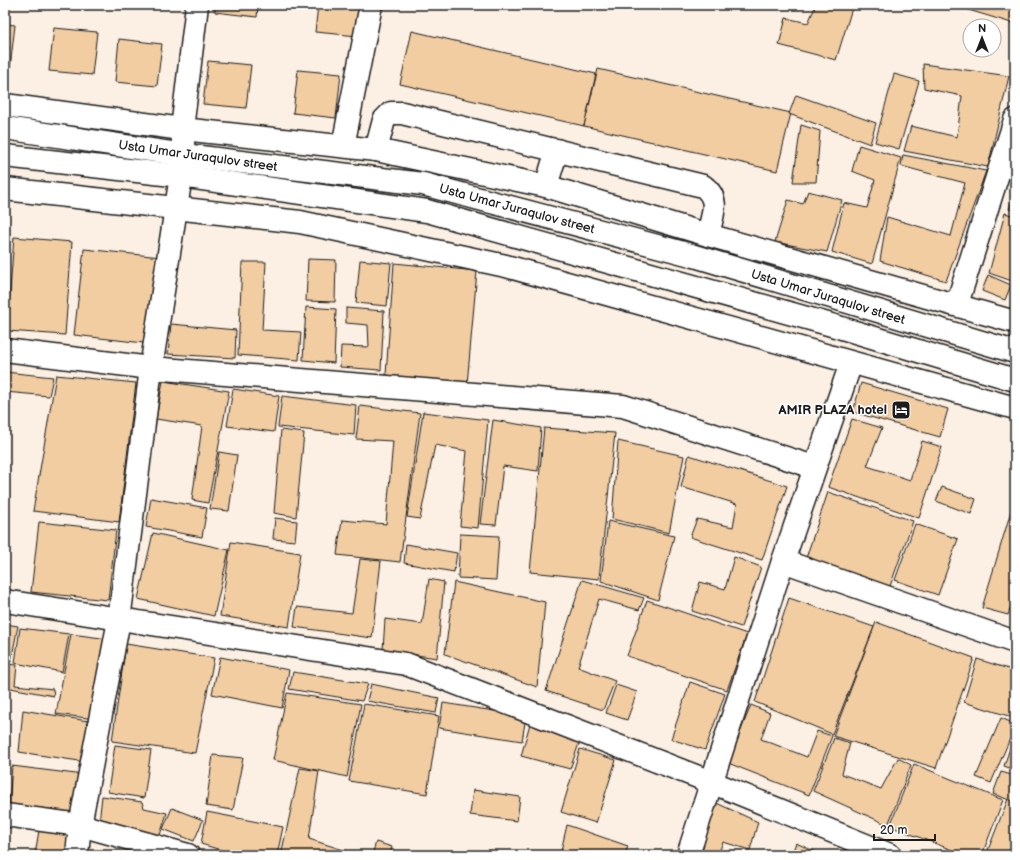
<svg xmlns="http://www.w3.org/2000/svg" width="1020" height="860" font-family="'Balsamiq Sans',sans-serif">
	<rect width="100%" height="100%" fill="#fbf0e3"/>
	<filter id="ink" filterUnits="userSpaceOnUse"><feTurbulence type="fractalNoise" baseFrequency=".025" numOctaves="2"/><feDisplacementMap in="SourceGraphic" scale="8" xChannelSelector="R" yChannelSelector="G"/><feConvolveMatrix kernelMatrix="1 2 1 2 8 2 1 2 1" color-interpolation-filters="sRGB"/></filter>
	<g filter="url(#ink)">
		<!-- building -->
		<g fill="#f2cda2" stroke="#1c1c1c">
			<polygon points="215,5 258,5 257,17 215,12"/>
			<polygon points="318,5 361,5 358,36 315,32"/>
			<polygon points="816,5 853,5 836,60 779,45 786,18 808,23"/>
			<polygon points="952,5 1015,5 1015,24"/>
			<polygon points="5,24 15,25 10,68 5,68"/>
			<polygon points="54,28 97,32 92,75 49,71"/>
			<polygon points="412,31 596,74 584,126 400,84"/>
			<polygon points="119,39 162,44 157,86 115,82"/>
			<polygon points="208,61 251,65 246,108 203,104"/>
			<polygon points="923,64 1009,76 988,167 904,151 911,126 957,137 962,96 924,88"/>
			<polygon points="598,69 791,113 777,171 584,126"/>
			<polygon points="298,70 341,74 336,118 293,113"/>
			<polygon points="894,74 919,81 899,149 875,142"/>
			<polygon points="796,95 876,123 870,144 789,114"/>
			<polygon points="801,125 820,131 816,182 793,182"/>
			<polygon points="859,145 901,158 872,264 832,252 844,203 867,208 875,180 852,171"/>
			<polygon points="903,155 986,171 946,281 880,261 887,217 951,236 965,183 901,166"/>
			<polygon points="808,191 842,200 827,252 775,242 788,200 803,204"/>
			<polygon points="1015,191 1015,211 1009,209"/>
			<polygon points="1005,213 1015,216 1015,282 989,273"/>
			<polygon points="14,237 72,242 65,335 7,331"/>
			<polygon points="84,249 161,257 152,344 74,335"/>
			<polygon points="308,259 336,260 335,302 306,301"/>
			<polygon points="360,260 391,263 387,306 356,303"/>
			<polygon points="242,262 266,262 262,330 301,332 299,360 238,355"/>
			<polygon points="394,263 477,271 467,385 386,375"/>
			<polygon points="988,275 1011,285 1005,300 982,291"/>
			<polygon points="306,307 336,309 334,363 303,360"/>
			<polygon points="346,308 384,311 381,370 340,367 341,346 369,347 368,325 346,323"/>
			<polygon points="171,324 236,330 235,358 168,354"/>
			<polygon points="5,372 53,377 49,396 5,392"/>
			<polygon points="56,375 136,383 119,522 33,511"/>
			<polygon points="163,381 229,391 208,503 192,500 202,426 156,419"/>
			<polygon points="861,383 948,409 940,437 853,412"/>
			<polygon points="233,389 279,396 274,432 227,426"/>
			<polygon points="282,396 356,405 354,435 278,427"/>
			<polygon points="360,406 420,413 400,562 337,555 342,520 386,524 393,441 356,439"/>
			<polygon points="423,412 488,420 478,528 460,526 467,451 435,445 420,519 407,517"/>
			<polygon points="852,419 882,428 867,466 910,480 922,441 942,447 919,518 828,487"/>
			<polygon points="493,420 541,428 538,471 503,466 496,525 480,524"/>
			<polygon points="544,428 615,433 599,579 530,572"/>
			<polygon points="281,430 304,433 296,517 274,513"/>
			<polygon points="618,441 684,456 669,533 612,519"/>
			<polygon points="219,452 237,455 229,511 210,509"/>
			<polygon points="689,455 787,486 762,560 690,537 697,519 733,527 737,504 681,487"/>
			<polygon points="942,487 976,499 971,514 936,501"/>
			<polygon points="828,492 913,521 889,589 806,558"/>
			<polygon points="151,498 207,508 202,537 146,527"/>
			<polygon points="1011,511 1015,512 1015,595 1008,615 982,608"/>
			<polygon points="275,518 297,521 295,541 273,539"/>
			<polygon points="608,521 674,536 658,600 601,581"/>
			<polygon points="39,522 116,530 108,600 31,592"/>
			<polygon points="915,524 958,539 938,595 895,580"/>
			<polygon points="153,533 229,550 214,616 138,599"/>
			<polygon points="460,534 499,536 496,580 458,578"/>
			<polygon points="231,542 300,553 289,627 220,616"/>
			<polygon points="406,544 457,553 454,572 404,563"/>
			<polygon points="734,557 761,567 741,627 692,611 700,582 725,589"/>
			<polygon points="360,559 381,561 372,638 294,627 297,607 352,613"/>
			<polygon points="429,579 444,582 437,658 383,650 385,619 422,624"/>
			<polygon points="582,580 644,598 639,610 599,599 578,667 615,681 603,710 546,691"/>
			<polygon points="454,582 545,602 537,687 445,654"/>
			<polygon points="789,598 874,627 832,734 755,702"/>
			<polygon points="647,600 747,634 727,690 627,656"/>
			<polygon points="1015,604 1015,618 1011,616"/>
			<polygon points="876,622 974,658 936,768 833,736"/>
			<polygon points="5,624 18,626 11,661 5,660"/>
			<polygon points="20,628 69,634 62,672 15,663"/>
			<polygon points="71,634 109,639 95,719 56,714"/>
			<polygon points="126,644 214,658 195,753 112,741"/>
			<polygon points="220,657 289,670 282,708 212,694"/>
			<polygon points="977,659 1015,671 1015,718 964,702"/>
			<polygon points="5,664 17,665 15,685 53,689 54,696 5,687"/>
			<polygon points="293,672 368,684 362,701 289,689"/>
			<polygon points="690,682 725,694 705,750 671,739"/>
			<polygon points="371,684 439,698 436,713 367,701"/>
			<polygon points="616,685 637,692 627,720 606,713"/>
			<polygon points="287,693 361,704 347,777 273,760"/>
			<polygon points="443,703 526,716 522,741 439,728"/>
			<polygon points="364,704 439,716 427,794 349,781"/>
			<polygon points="751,705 770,713 761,739 807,757 817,731 832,736 809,795 728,763"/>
			<polygon points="23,710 94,722 86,762 19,752"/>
			<polygon points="1001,718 1015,724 1015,727 991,783 976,777"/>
			<polygon points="531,720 582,735 570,769 521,756"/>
			<polygon points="1015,733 1015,770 1004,766"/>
			<polygon points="834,738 850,743 842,774 881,789 898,758 911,765 888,825 813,791"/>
			<polygon points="115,745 151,750 144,798 108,792"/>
			<polygon points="580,749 616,760 596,823 561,812"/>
			<polygon points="213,755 243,758 233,810 206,806"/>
			<polygon points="914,764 1003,800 982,855 965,855 890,826"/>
			<polygon points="12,766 84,775 78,813 9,804"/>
			<polygon points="300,768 319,771 309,839 359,855 281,855"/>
			<polygon points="5,772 7,772 5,795"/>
			<polygon points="1001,772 1015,776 1015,802 993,794"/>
			<polygon points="473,790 520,797 517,821 470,815"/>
			<polygon points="102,796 142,802 144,808 167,813 160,835 99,823"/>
			<polygon points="1008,799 1015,802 1015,855 986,855"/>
			<polygon points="712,801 758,822 750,850 723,842 718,855 693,855"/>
			<polygon points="172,808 203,820 194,841 163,829"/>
			<polygon points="207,812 283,827 277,855 237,855 201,844"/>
			<polygon points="567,825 628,846 625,855 560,855"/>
			<polygon points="39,830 73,833 70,855 35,855"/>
			<polygon points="376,842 392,847 390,855 372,855"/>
			<polygon points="796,843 823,855 791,855"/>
		</g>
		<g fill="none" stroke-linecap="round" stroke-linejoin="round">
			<!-- minor casing -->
			<g stroke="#1c1c1c" stroke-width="25">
				<g id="minor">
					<polyline points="5,105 182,129 376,150 546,186 708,235 1015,322"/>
					<polyline points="343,146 371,5"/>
					<path d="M 376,150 L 384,120 L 391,113 L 402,113 L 703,186 C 721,199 712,215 708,235"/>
					<polyline points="546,186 557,150"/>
					<polyline points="5,189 300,222 506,266 1015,408"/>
					<polyline points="957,304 1015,120"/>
					<polyline points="5,350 151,368 623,406 814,467"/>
					<polyline points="783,561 1015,642"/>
					<polyline points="5,601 406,664 711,782 890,855"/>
					<polyline points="5,815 80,825 188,855"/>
					<polyline points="77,855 80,825 119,620 151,368 181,176 184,155 182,129 197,5"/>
					<polyline points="688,855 783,561 851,363"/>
				</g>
			</g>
			<!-- major casing -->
			<g stroke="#1c1c1c" stroke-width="25">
				<g id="major">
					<polyline points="5,128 184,155 423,184 691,255 1015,352"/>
					<polyline points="5,156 181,176 427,211 835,326 1015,380"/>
				</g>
			</g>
			<!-- minor -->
			<use href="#minor" stroke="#fff" stroke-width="22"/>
			<!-- major -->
			<use href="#major" stroke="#fff" stroke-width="22"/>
		</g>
	</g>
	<!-- icons -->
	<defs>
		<g id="hotel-square" transform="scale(1)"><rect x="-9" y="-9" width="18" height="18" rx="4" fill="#1c1c1c" stroke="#fff"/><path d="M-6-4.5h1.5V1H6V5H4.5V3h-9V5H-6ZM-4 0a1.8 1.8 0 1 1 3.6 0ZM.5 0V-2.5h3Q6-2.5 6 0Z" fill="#fff"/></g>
	</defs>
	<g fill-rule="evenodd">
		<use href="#hotel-square" x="901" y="410"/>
	</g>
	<g text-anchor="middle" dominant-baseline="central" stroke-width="3" stroke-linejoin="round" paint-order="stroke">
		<!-- street labels -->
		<g font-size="13" fill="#1c1c1c" stroke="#fff">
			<text transform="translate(198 156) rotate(8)">Usta Umar Juraqulov street</text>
			<text transform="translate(517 209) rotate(15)">Usta Umar Juraqulov street</text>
			<text transform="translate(828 297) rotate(17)">Usta Umar Juraqulov street</text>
		</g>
		<!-- poi labels -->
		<g font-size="13" font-weight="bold" fill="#1c1c1c" stroke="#fff" text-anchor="end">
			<text x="887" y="410">AMIR PLAZA hotel</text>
		</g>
	</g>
	<!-- margin -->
	<rect width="1020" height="860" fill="none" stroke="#fff" stroke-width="20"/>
	<rect x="10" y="10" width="1000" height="840" fill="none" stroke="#1c1c1c" stroke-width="1.5" filter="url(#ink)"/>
	<!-- north arrow -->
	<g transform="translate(982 38)"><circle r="19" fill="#ffffff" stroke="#a4a4a4"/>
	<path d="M0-3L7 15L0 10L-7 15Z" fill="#1c1c1c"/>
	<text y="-6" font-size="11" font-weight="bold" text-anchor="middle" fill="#1c1c1c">N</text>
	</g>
	<!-- scale -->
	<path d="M874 834v6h61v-6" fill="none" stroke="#1c1c1c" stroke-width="2"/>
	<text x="880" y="834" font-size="12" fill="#1c1c1c" stroke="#ffffff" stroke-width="3" paint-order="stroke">20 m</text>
</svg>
